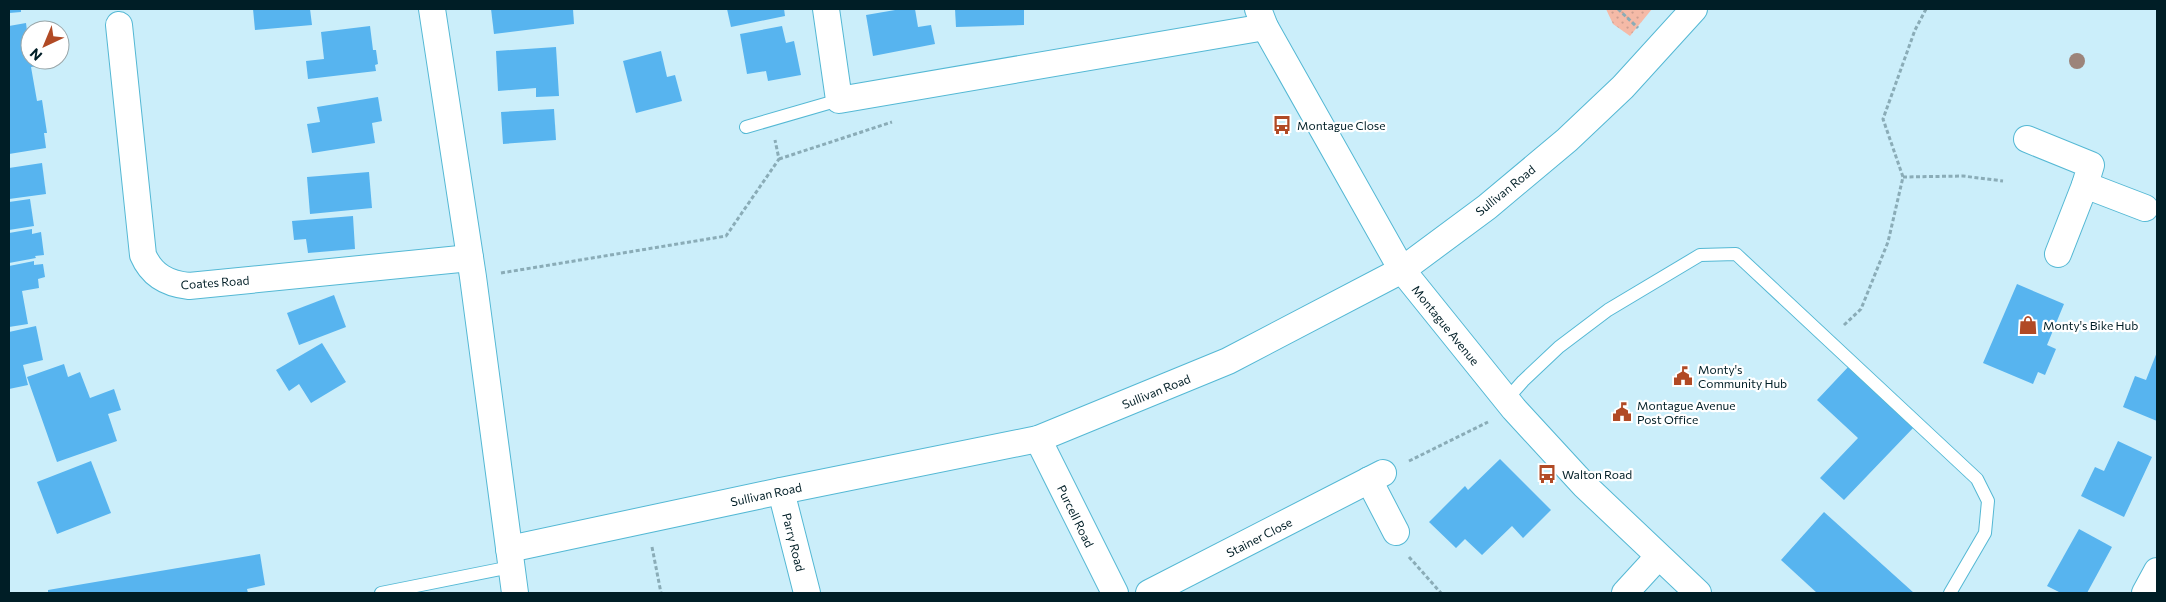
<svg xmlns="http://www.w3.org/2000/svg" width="2166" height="602" font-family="Commissioner,sans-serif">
	<defs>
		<pattern id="grass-dots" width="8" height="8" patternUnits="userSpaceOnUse" patternTransform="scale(1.25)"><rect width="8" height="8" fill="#f5baa7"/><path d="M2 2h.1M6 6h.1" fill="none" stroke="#d09f90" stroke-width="1.8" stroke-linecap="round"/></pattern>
	</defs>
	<rect width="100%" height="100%" fill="#cbeefa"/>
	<!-- grass -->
	<polygon fill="url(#grass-dots)" points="1606,9 1652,9 1630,36 1613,24"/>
	<!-- building -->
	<g fill="#57b4ef">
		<polygon points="9,9 21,9 21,12 9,13"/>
		<polygon points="253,9 310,9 312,25 255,30"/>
		<polygon points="491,9 573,9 574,24 494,34"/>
		<polygon points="727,9 784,9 785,16 731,27"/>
		<polygon points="901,9 915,9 918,27 931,25 935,44 873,56 866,15"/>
		<polygon points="955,9 1024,9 1024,25 956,27"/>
		<polygon points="26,23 28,39 30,39 30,60 36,60 37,66 31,67 37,101 42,100 47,133 44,133 46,148 9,154 9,26"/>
		<polygon points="370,26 373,50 376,50 378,64 375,65 376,71 308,79 306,61 324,59 321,32"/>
		<polygon points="782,26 786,43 794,41 801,75 768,81 766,71 747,74 740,34"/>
		<polygon points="556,47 559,96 536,97 536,88 498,91 496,51"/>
		<polygon points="661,51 667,77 675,75 682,101 636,113 623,61"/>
		<polygon points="378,97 382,121 372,123 375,143 312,153 307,124 320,122 317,107"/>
		<polygon points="554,109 556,140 503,144 501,112"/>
		<polygon points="42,163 46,194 9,199 9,168"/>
		<polygon points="369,172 372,208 310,214 307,177"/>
		<polygon points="30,199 34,226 9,230 9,202"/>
		<polygon points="353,216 355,249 308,253 306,239 294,240 292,221"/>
		<polygon points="32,229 32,234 41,232 44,255 35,256 36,258 9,263 9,233"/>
		<polygon points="34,261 34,265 43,264 45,277 38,279 39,288 22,291 28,324 9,327 9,266"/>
		<polygon points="2017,284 2064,304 2047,345 2056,349 2045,375 2038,372 2033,384 1983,363"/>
		<polygon points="334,295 346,327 299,345 287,313"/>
		<polygon points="36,326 43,360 23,365 28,385 9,389 9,332"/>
		<polygon points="322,343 346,382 311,403 299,384 289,391 276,370"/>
		<polygon points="2157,352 2157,421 2123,407 2135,376 2146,380"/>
		<polygon points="64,364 68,377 80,372 90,398 114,389 121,410 108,414 117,441 57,462 27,377"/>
		<polygon points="1850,365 1915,426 1844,500 1820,478 1858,438 1817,400"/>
		<polygon points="2118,441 2152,457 2124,517 2081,496 2095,467 2104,471"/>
		<polygon points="1500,459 1551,510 1523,538 1512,526 1482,555 1465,539 1456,548 1429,522 1465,486 1468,490"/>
		<polygon points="91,461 111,513 57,534 37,482"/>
		<polygon points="1824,512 1914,593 1817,593 1781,560"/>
		<polygon points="2079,529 2112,547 2087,593 2061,593 2047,586"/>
		<polygon points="260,554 265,585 247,589 248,593 48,593 48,590"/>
	</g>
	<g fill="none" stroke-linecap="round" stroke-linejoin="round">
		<!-- service casing -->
		<g stroke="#54b8d4" stroke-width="14">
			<g id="service">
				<polyline points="746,127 839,100"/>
				<polyline points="1506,400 1523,381 1559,347 1608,310 1700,255 1736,254 1977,479 1988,501 1985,533 1950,593"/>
				<polyline points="381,593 511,567"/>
			</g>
		</g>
		<!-- minor casing -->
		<g stroke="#54b8d4" stroke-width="28">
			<g id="minor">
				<polyline points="432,9 473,277 515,593"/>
				<polyline points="826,9 839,100 1265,27"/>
				<polyline points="1258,9 1265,27 1402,270 1514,409 1584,485 1698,593"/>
				<path d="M 119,25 L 143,255 C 152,276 168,284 189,286 L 470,258"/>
				<polyline points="2027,139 2091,165 2085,185"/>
				<polyline points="2058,254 2085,185 2145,208"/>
				<polyline points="1038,439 1115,593"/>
				<polyline points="1369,480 1396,532"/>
				<polyline points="781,491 807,593"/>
				<polyline points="509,549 781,491 1038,439 1228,361 1402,270 1487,207 1567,140 1623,87 1694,9"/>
				<polyline points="1149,593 1383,473"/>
				<polyline points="1625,593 1658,557"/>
				<polyline points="2145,593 2157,571"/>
			</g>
		</g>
		<!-- path -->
		<g stroke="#8aacb7" stroke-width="3" stroke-dasharray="4 2.5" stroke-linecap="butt">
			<polyline points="1618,9 1638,28"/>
			<polyline points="779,159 892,122"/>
			<polyline points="1903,177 1963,176 2003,181"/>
			<polyline points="501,273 726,236 779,159 775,140"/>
			<polyline points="1844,325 1861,309 1888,242 1903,177 1883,119 1915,30 1926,9"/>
			<polyline points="1409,461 1488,422"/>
			<polyline points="652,547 661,593"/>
			<polyline points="1409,557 1441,593"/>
		</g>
		<!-- service -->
		<use href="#service" stroke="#fff" stroke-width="12"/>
		<!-- minor -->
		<use href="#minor" stroke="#fff" stroke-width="26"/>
	</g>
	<!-- trees -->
	<circle fill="#9c847a" cx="2077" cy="61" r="8"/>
	<!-- icons -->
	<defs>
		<g id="bus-bare" transform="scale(1.5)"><path d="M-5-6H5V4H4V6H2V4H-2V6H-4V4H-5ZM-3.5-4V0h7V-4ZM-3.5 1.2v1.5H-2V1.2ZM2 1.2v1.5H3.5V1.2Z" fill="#b14a25" stroke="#fff" stroke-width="2.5" paint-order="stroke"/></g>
		<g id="shop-bare" transform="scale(1.5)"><path d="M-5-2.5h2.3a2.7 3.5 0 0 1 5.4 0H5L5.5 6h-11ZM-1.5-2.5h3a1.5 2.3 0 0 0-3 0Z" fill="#b14a25" stroke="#fff" stroke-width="2.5" paint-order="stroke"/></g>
		<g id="civic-bare" transform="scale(1.5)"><path d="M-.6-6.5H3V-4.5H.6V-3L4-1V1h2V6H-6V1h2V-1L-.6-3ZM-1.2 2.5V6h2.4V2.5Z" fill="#b14a25" stroke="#fff" stroke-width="2.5" paint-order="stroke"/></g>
	</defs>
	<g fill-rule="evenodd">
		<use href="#bus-bare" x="1282" y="125"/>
		<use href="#shop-bare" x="2028" y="325"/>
		<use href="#civic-bare" x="1683" y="376"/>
		<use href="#civic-bare" x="1622" y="412"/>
		<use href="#bus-bare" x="1547" y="474"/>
	</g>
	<g text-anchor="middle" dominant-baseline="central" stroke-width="4.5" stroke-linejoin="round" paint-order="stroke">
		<!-- poi labels -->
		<g font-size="12" fill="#001e26" stroke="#fff" text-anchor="start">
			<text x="1297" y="125">Montague Close</text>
			<text x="2043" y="325">Monty's Bike Hub</text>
			<text x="1698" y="369">Monty's<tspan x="1698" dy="14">Community Hub</tspan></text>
			<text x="1637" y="405">Montague Avenue<tspan x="1637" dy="14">Post Office</tspan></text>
			<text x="1562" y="474">Walton Road</text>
		</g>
		<!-- street labels -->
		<g font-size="12" fill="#001e26" stroke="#fff">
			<text transform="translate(1505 190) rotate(-39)">Sullivan Road</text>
			<text transform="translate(215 282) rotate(-4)">Coates Road</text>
			<text transform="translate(1446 325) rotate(51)">Montague Avenue</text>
			<text transform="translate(1156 391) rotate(-22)">Sullivan Road</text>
			<text transform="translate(766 494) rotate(-12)">Sullivan Road</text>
			<text transform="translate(1076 516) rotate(64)">Purcell Road</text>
			<text transform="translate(1259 537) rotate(-27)">Stainer Close</text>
			<text transform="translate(794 542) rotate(76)">Parry Road</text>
		</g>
	</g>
	<!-- border -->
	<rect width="2166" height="602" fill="none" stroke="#001e26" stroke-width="20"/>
	<!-- north arrow -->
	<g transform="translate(45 45) rotate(224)"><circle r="24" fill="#ffffff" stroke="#99a5a8"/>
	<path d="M0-4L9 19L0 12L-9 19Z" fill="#b14a25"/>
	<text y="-8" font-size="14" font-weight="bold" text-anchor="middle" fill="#001e26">N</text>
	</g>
</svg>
